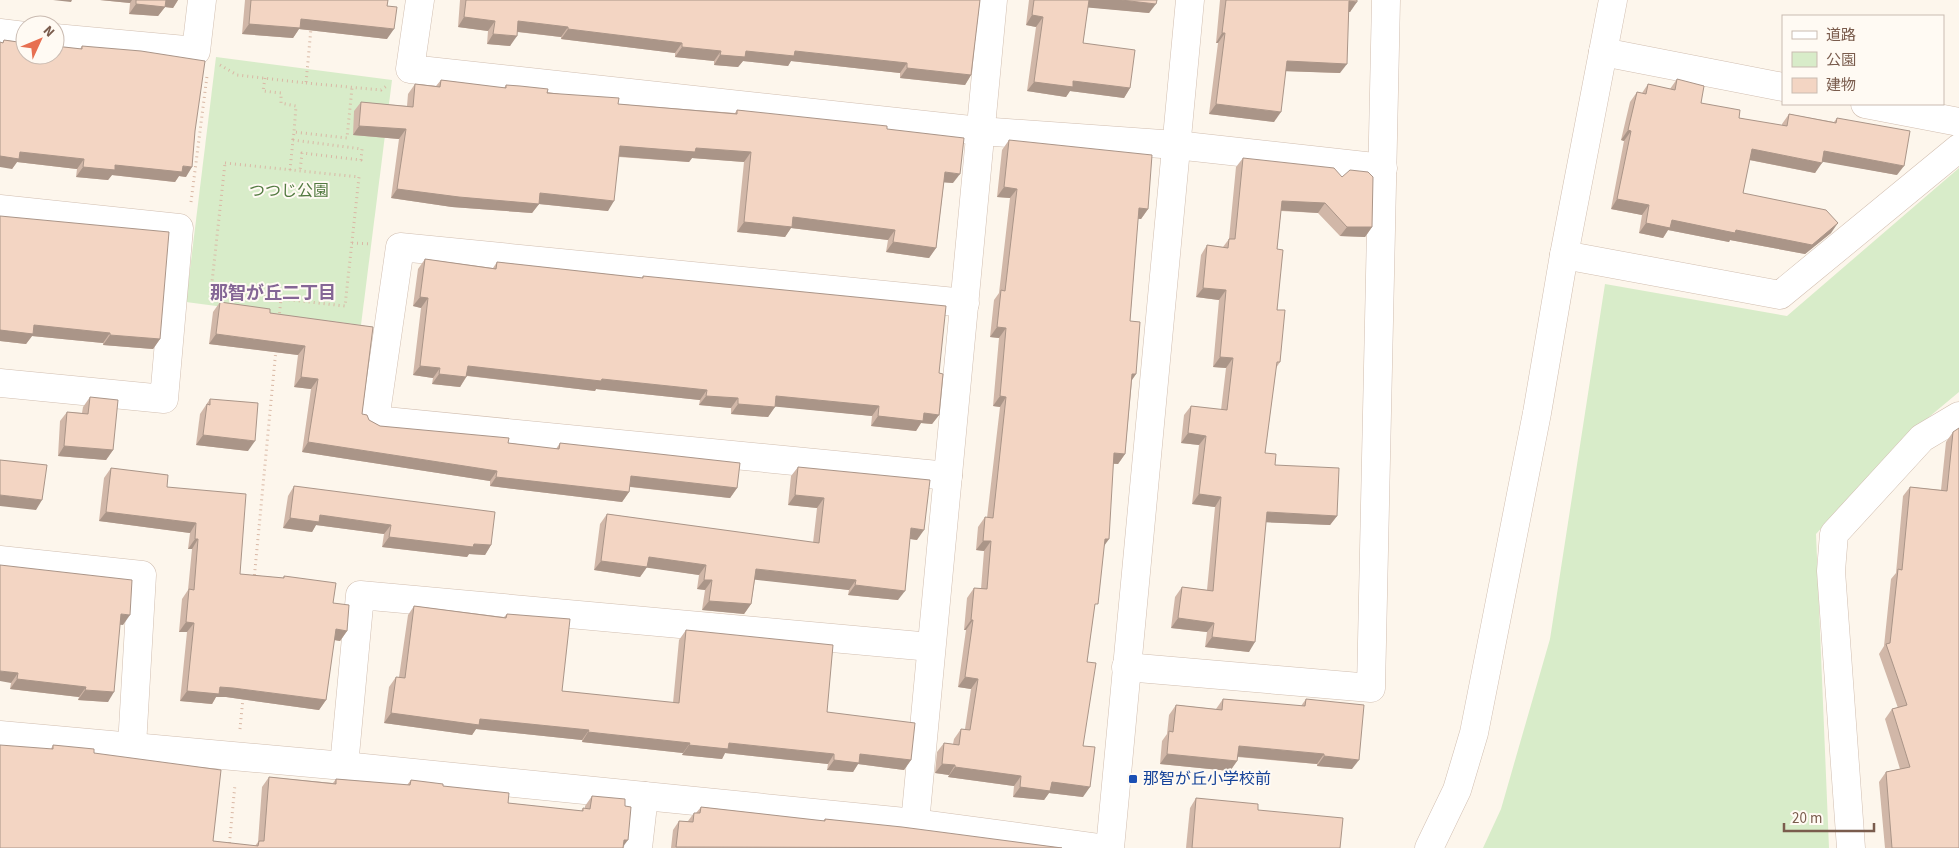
<svg xmlns="http://www.w3.org/2000/svg" width="1959" height="848" font-family="'Source Sans 3','Noto Sans JP',sans-serif">
	<rect width="100%" height="100%" fill="#fdf6ec"/>
	<!-- green -->
	<g fill="#d8ecc9">
		<polygon points="216,57 392,80 361,325 186,302"/>
		<polygon points="1959,168 1959,392 1899,442 1816,534 1829,848 1483,848 1501,809 1550,639 1605,284 1787,316"/>
	</g>
	<g fill="none" stroke-linecap="round" stroke-linejoin="round">
		<!-- minor casing -->
		<g stroke="#d1beb0" stroke-width="29">
			<g id="minor">
				<polyline points="420,0 410,69 980,131 1176,145 1383,168"/>
				<polyline points="0,33 25,36"/>
				<polyline points="55,38 196,51 202,0"/>
				<polyline points="1603,52 1783,87"/>
				<polyline points="1865,104 1959,122"/>
				<polyline points="0,209 179,228 164,399 0,383"/>
				<polyline points="1564,255 1780,295 1959,148"/>
				<polyline points="948,476 375,420 400,247 965,303"/>
				<polyline points="0,560 142,575 132,746"/>
				<polyline points="1126,667 1371,688 1386,0"/>
				<polyline points="0,735 344,766 915,823 1100,848"/>
				<polyline points="344,766 360,595 931,647"/>
				<polyline points="915,823 993,0"/>
				<polyline points="638,848 644,796"/>
				<polyline points="1851,848 1831,571 1834,534 1922,438 1959,416"/>
			</g>
		</g>
		<!-- tertiary casing -->
		<g stroke="#d1beb0" stroke-width="29">
			<g id="tertiary">
				<polyline points="1110,848 1190,0"/>
				<polyline points="1429,848 1457,790 1474,733 1537,413 1564,255 1613,0"/>
			</g>
		</g>
		<!-- path -->
		<g stroke="#d9b8a5" stroke-width="3" stroke-dasharray="1 4" stroke-linecap="butt">
			<polyline points="220,65 237,75 306,83 311,28"/>
			<polyline points="265,78 263,91 281,93 281,103 296,106 294,132"/>
			<polyline points="306,83 381,90 388,85"/>
			<polyline points="293,140 294,132 347,138 352,88"/>
			<polygon points="225,163 359,177 345,306 211,291"/>
			<polyline points="290,170 293,140 362,149 361,160 302,153 300,171"/>
			<polyline points="191,202 207,76"/>
			<polyline points="352,243 371,244"/>
			<polyline points="279,318 281,299"/>
			<polyline points="254,580 276,349"/>
			<polyline points="240,729 243,698"/>
			<polyline points="229,848 235,784"/>
		</g>
		<!-- minor -->
		<use href="#minor" stroke="#fff" stroke-width="28"/>
		<!-- tertiary -->
		<use href="#tertiary" stroke="#fff" stroke-width="28"/>
	</g>
	<!-- wall -->
	<g fill="#d1b7a8">
		<polygon points="100,0 178,0 173,8 165,7 158,16 129,14 130,3"/>
		<polygon points="245,0 388,0 387,6 387,39 299,29 293,38 242,34"/>
		<polygon points="460,0 980,0 971,75 965,85 900,78 900,73 791,61 788,66 743,61 738,67 714,65 714,61 675,57 675,53 561,39 561,37 517,32 510,46 487,44 488,31 458,27"/>
		<polygon points="1029,0 1157,0 1149,13 1088,7 1083,43 1130,88 1124,98 1070,91 1066,97 1027,91 1036,27 1026,25"/>
		<polygon points="1220,0 1357,0 1350,12 1349,12 1340,73 1286,71 1274,122 1209,114 1218,43 1216,43"/>
		<polygon points="4,40 80,49 82,46 186,177 179,176 175,182 112,175 108,180 76,177 77,169 17,162 12,169 2,43"/>
		<polygon points="1677,79 1701,103 1739,118 1782,126 1782,124 1789,114 1834,122 1837,118 1897,175 1822,161 1815,173 1749,160 1743,193 1831,233 1805,254 1730,240 1729,242 1668,230 1663,238 1639,233 1642,215 1611,209 1624,141 1621,140 1630,102 1637,92 1642,93 1648,84 1670,89"/>
		<polygon points="441,80 504,88 506,85 618,104 735,113 737,110 887,129 953,183 944,182 936,248 929,258 886,252 888,240 791,228 785,237 737,232 744,162 692,158 689,162 619,157 608,211 539,204 532,213 452,207 391,198 399,139 353,135 354,111 361,102 407,106 408,94 415,84 436,86"/>
		<polygon points="1009,140 1148,209 1141,219 1138,219 1130,321 1136,374 1132,380 1125,454 1118,464 1113,464 1104,546 1094,610 1087,662 1083,746 1083,797 1049,793 1044,800 1013,797 1014,786 948,777 949,775 935,773 937,752 944,743 953,744 954,739 961,729 965,729 971,689 958,687 966,630 964,630 967,598 974,588 981,589 984,551 976,550 978,527 985,517 987,518 1000,407 993,406 999,338 990,337 994,300 999,293 1010,198 997,197 1002,150"/>
		<polygon points="1243,158 1372,227 1365,237 1340,236 1318,213 1281,211 1277,249 1277,310 1280,362 1276,368 1265,453 1275,465 1337,516 1330,525 1266,522 1249,652 1205,647 1207,632 1171,628 1175,597 1182,587 1207,590 1215,507 1192,504 1199,445 1181,443 1184,415 1191,406 1221,410 1226,368 1213,367 1219,300 1196,297 1201,255 1207,245 1223,247 1229,239 1236,167"/>
		<polygon points="0,216 160,339 153,349 103,345 103,343 32,336 26,344 0,341"/>
		<polygon points="425,259 493,268 497,262 642,278 643,276 939,373 939,415 932,424 921,423 916,431 871,426 872,416 775,406 768,417 731,414 731,408 699,405 700,400 596,389 595,391 467,376 460,387 432,384 433,378 413,375 421,308 413,306 418,269"/>
		<polygon points="220,302 270,313 373,327 362,414 369,420 380,426 556,449 560,443 737,488 730,498 630,487 629,492 622,502 490,486 490,481 302,452 311,389 294,387 298,355 209,344 213,312"/>
		<polygon points="90,397 113,450 106,460 58,456 60,421 67,412 82,413 83,407"/>
		<polygon points="210,399 248,451 196,445 200,414"/>
		<polygon points="1953,432 1959,848 1885,848 1879,782 1886,772 1900,769 1885,719 1892,709 1898,708 1879,654 1884,646 1891,579 1896,573 1903,496 1910,487 1941,490 1946,442"/>
		<polygon points="798,467 917,540 910,539 898,600 848,595 849,590 755,579 751,604 744,614 702,610 705,590 697,589 699,575 647,567 640,577 594,570 600,524 607,514 813,543 817,508 788,505 791,476"/>
		<polygon points="111,468 167,487 240,574 283,578 284,576 333,603 347,631 340,641 334,640 326,700 319,710 226,697 216,697 212,704 180,701 187,632 179,632 182,599 188,590 192,549 188,549 190,533 99,521 104,478"/>
		<polygon points="294,486 491,545 485,555 469,554 467,557 382,547 384,534 316,525 312,532 283,528 288,496"/>
		<polygon points="0,565 123,625 120,624 108,702 78,700 79,697 10,689 11,683"/>
		<polygon points="414,606 504,617 507,614 562,691 673,703 679,640 686,630 911,760 904,770 858,764 853,772 827,770 828,764 725,753 722,759 682,755 683,753 582,742 582,740 476,729 472,735 384,723 389,687 396,677 399,677 408,615"/>
		<polygon points="1223,699 1301,706 1306,699 1352,769 1317,766 1317,764 1237,757 1237,761 1230,771 1160,764 1162,741 1167,734 1169,715 1176,705 1216,709"/>
		<polygon points="53,745 94,753 213,841 255,846 258,842 262,787 269,777 333,783 336,779 407,785 411,780 443,786 508,803 581,811 583,808 585,808 585,806 592,796 623,846 0,848"/>
		<polygon points="1196,798 1258,810 1340,848 1186,848 1190,808"/>
		<polygon points="701,807 823,821 825,819 1062,848 671,848 673,830 679,821 688,821 694,813 696,813"/>
	</g>
	<!-- shaded-wall -->
	<g fill="#aa9588">
		<polygon points="53,0 72,0 71,2"/>
		<polygon points="100,0 132,0 130,3"/>
		<polygon points="164,0 178,0 173,8 165,7 158,16 129,14 136,4"/>
		<polygon points="1087,0 1121,0 1156,4 1149,13 1082,7"/>
		<polygon points="1349,1 1357,2 1350,12 1342,11"/>
		<polygon points="1032,15 1043,17 1036,27 1026,25"/>
		<polygon points="464,17 495,21 488,31 458,27"/>
		<polygon points="301,19 394,29 387,39 299,29 293,38 242,34 249,24"/>
		<polygon points="518,21 568,27 561,37 511,31"/>
		<polygon points="568,29 682,43 675,53 561,39"/>
		<polygon points="1222,33 1225,33 1218,43 1216,43"/>
		<polygon points="493,34 517,36 510,46 487,44"/>
		<polygon points="682,47 721,51 714,61 675,57"/>
		<polygon points="746,51 795,51 907,63 900,73 791,61 788,66 743,61 738,67 714,65 720,55"/>
		<polygon points="1287,61 1347,64 1340,73 1280,71"/>
		<polygon points="907,68 971,75 965,85 900,78"/>
		<polygon points="1073,81 1130,88 1124,98 1070,91 1066,97 1027,91 1034,82"/>
		<polygon points="1216,104 1281,112 1274,122 1209,114"/>
		<polygon points="359,126 406,129 399,139 353,135"/>
		<polygon points="1628,130 1631,131 1624,141 1621,140"/>
		<polygon points="620,146 696,148 751,152 744,162 692,158 689,162 613,156"/>
		<polygon points="1752,149 1822,163 1815,173 1745,159"/>
		<polygon points="1824,151 1904,166 1897,175 1818,161"/>
		<polygon points="20,152 84,159 77,169 17,162 12,169 0,167 0,156"/>
		<polygon points="115,165 183,166 192,167 186,177 179,176 175,182 112,175 108,180 76,177 83,167"/>
		<polygon points="945,172 960,174 953,183 938,182"/>
		<polygon points="1004,187 1017,189 1010,198 997,197"/>
		<polygon points="397,189 540,193 614,201 608,211 539,204 532,213 452,207 391,198"/>
		<polygon points="1617,199 1649,205 1642,215 1611,209"/>
		<polygon points="1282,201 1325,203 1318,213 1275,210"/>
		<polygon points="1139,208 1148,209 1141,219 1132,218"/>
		<polygon points="793,217 895,230 888,240 791,228 785,237 737,232 744,222"/>
		<polygon points="1672,220 1736,230 1838,223 1831,233 1805,254 1730,240 1729,242 1668,230 1663,238 1639,233 1646,223"/>
		<polygon points="1347,227 1372,227 1365,237 1340,236"/>
		<polygon points="893,242 936,248 929,258 886,252"/>
		<polygon points="1203,288 1226,290 1219,300 1196,297"/>
		<polygon points="420,297 428,298 421,308 413,306"/>
		<polygon points="34,325 110,333 103,343 32,336 26,344 0,341 0,330"/>
		<polygon points="997,327 1006,328 999,338 990,337"/>
		<polygon points="216,334 305,346 298,355 209,344"/>
		<polygon points="110,335 160,339 153,349 103,345"/>
		<polygon points="1220,357 1233,358 1226,368 1213,367"/>
		<polygon points="420,366 440,368 433,378 413,375"/>
		<polygon points="468,366 602,379 707,390 700,400 596,389 595,391 461,375"/>
		<polygon points="439,374 466,377 460,387 432,384"/>
		<polygon points="1132,374 1136,374 1129,384"/>
		<polygon points="301,377 318,379 311,389 294,387"/>
		<polygon points="706,396 738,398 731,408 699,405"/>
		<polygon points="776,396 879,406 872,416 769,406"/>
		<polygon points="1000,396 1006,397 1000,407 993,406"/>
		<polygon points="738,404 775,407 768,417 731,414"/>
		<polygon points="924,413 939,415 932,424 921,423 916,431 871,426 878,416"/>
		<polygon points="1188,433 1206,436 1199,445 1181,443"/>
		<polygon points="203,435 255,441 248,451 196,445"/>
		<polygon points="308,442 497,471 490,481 302,452"/>
		<polygon points="64,446 113,450 106,460 58,456"/>
		<polygon points="1114,453 1125,454 1118,464 1107,463"/>
		<polygon points="631,476 737,488 730,498 624,486"/>
		<polygon points="496,477 629,492 622,502 490,486"/>
		<polygon points="1199,494 1221,497 1215,507 1192,504"/>
		<polygon points="0,495 42,500 36,510 0,506"/>
		<polygon points="795,495 824,498 817,508 788,505"/>
		<polygon points="106,512 196,523 190,533 99,521"/>
		<polygon points="1267,512 1337,516 1330,525 1260,522"/>
		<polygon points="320,515 391,525 384,534 316,525 312,532 283,528 290,518"/>
		<polygon points="911,528 924,530 917,540 904,538"/>
		<polygon points="389,537 474,544 491,545 485,555 469,554 467,557 382,547"/>
		<polygon points="195,539 198,539 192,549 188,549"/>
		<polygon points="1105,539 1109,539 1102,549"/>
		<polygon points="983,541 991,541 984,551 976,550"/>
		<polygon points="649,557 706,565 699,575 642,567"/>
		<polygon points="601,561 647,567 640,577 594,570"/>
		<polygon points="756,569 856,580 849,590 749,579"/>
		<polygon points="704,580 712,580 705,590 697,589"/>
		<polygon points="855,585 905,591 898,600 848,595"/>
		<polygon points="709,601 751,604 744,614 702,610"/>
		<polygon points="121,614 130,615 123,625 114,624"/>
		<polygon points="1178,618 1214,623 1207,632 1171,628"/>
		<polygon points="971,620 973,620 966,630 964,630"/>
		<polygon points="186,622 194,623 187,632 179,632"/>
		<polygon points="336,629 347,631 340,641 329,639"/>
		<polygon points="1212,637 1255,642 1249,652 1205,647"/>
		<polygon points="0,671 18,673 11,683 0,681"/>
		<polygon points="965,677 978,679 971,689 958,687"/>
		<polygon points="17,679 86,687 79,697 10,689"/>
		<polygon points="220,687 233,688 326,700 319,710 226,697 216,697 212,704 180,701 187,691"/>
		<polygon points="85,690 114,692 108,702 78,700"/>
		<polygon points="391,713 480,719 589,730 582,740 476,729 472,735 384,723"/>
		<polygon points="588,732 690,743 683,753 582,742"/>
		<polygon points="729,743 834,754 828,764 725,753 722,759 682,755 689,745"/>
		<polygon points="1239,746 1324,754 1317,764 1232,756"/>
		<polygon points="860,754 911,760 904,770 858,764 853,772 827,770 834,760"/>
		<polygon points="1167,754 1237,761 1230,771 1160,764"/>
		<polygon points="1324,756 1359,760 1352,769 1317,766"/>
		<polygon points="942,764 955,765 949,775 935,773"/>
		<polygon points="955,767 1021,776 1014,786 948,777"/>
		<polygon points="1052,782 1090,787 1083,797 1049,793 1044,800 1013,797 1020,787"/>
		<polygon points="624,840 628,840 622,848"/>
	</g>
	<!-- building -->
	<g fill="#f3d5c3" stroke="#aa9588">
		<polygon points="136,0 166,0 165,7 136,4"/>
		<polygon points="251,0 388,0 387,6 397,7 394,29 301,19 300,28 249,24"/>
		<polygon points="466,0 980,0 971,75 907,68 907,63 795,51 794,56 746,51 745,57 720,55 721,51 682,47 682,43 568,29 568,27 518,21 517,36 493,34 495,21 464,17"/>
		<polygon points="1034,0 1089,0 1083,43 1135,50 1130,88 1073,81 1073,87 1034,82 1043,17 1032,15"/>
		<polygon points="1121,0 1157,0 1156,4"/>
		<polygon points="1226,0 1357,0 1357,2 1349,1 1347,64 1287,61 1281,112 1216,104 1225,33 1222,33"/>
		<polygon points="4,40 25,43 25,55 55,55 55,46 82,49 82,46 141,51 205,61 195,131 192,167 183,166 182,172 115,165 115,170 83,167 84,159 20,152 19,159 0,156 0,42 3,43"/>
		<polygon points="1677,79 1704,86 1701,103 1740,110 1739,118 1787,126 1789,114 1836,123 1837,118 1910,131 1904,166 1824,151 1822,163 1752,149 1743,193 1826,210 1838,223 1812,245 1736,230 1735,233 1672,220 1670,228 1646,223 1649,205 1617,199 1631,131 1628,130 1637,92 1646,94 1648,84 1675,90"/>
		<polygon points="441,80 506,88 506,85 520,86 548,89 547,93 619,98 618,104 737,114 737,110 887,126 887,129 964,138 960,174 945,172 936,248 893,242 895,230 793,217 792,227 744,222 751,152 696,148 695,152 620,146 614,201 540,193 539,204 459,197 397,189 406,129 359,126 361,102 413,107 415,84 440,87"/>
		<polygon points="1009,140 1152,155 1148,209 1139,208 1130,321 1140,322 1136,374 1132,374 1125,454 1114,453 1109,539 1105,539 1098,604 1095,604 1087,662 1096,663 1083,746 1095,747 1090,787 1052,782 1050,791 1020,787 1021,776 955,767 955,765 942,764 944,743 959,745 961,729 970,730 978,679 965,677 973,620 971,620 974,588 987,589 991,541 983,541 985,517 993,518 1006,397 1000,396 1006,328 997,327 1001,290 1005,291 1017,189 1004,187"/>
		<polygon points="1243,158 1334,168 1342,177 1350,170 1368,172 1373,177 1372,227 1347,227 1325,203 1282,201 1277,249 1283,250 1277,310 1285,310 1280,362 1277,362 1265,453 1276,454 1275,465 1339,468 1337,516 1267,512 1255,642 1212,637 1214,623 1178,618 1182,587 1213,591 1221,497 1199,494 1206,436 1188,433 1191,406 1227,410 1233,358 1220,357 1226,290 1203,288 1207,245 1228,248 1229,239 1235,239"/>
		<polygon points="0,216 169,232 160,339 110,335 110,333 34,325 33,334 0,330"/>
		<polygon points="425,259 496,269 497,262 643,278 643,276 946,306 939,373 943,374 939,415 924,413 923,421 878,416 879,406 776,396 775,407 738,404 738,398 706,396 707,390 602,379 601,381 468,366 466,377 439,374 440,368 420,366 428,298 420,297"/>
		<polygon points="220,302 270,309 270,313 373,327 362,414 367,415 369,420 380,426 509,438 508,443 559,449 560,443 740,463 737,488 631,476 629,492 496,477 497,471 308,442 318,379 301,377 305,346 216,334"/>
		<polygon points="90,397 118,400 113,450 64,446 67,412 88,414"/>
		<polygon points="210,399 258,403 255,441 203,435 207,404 210,405"/>
		<polygon points="1959,428 1959,848 1892,848 1886,772 1910,767 1892,709 1907,705 1886,644 1890,643 1898,569 1902,570 1910,487 1947,491 1953,432"/>
		<polygon points="0,460 47,465 42,500 0,495"/>
		<polygon points="798,467 930,480 924,530 911,528 905,591 855,585 856,580 756,569 751,604 709,601 712,580 704,580 706,565 649,557 647,567 601,561 607,514 819,543 824,498 795,495"/>
		<polygon points="111,468 168,475 167,487 246,494 240,574 284,578 284,576 336,583 333,603 349,605 347,631 336,629 326,700 233,688 220,687 219,694 187,691 194,623 186,622 189,589 194,590 198,539 195,539 196,523 106,512"/>
		<polygon points="294,486 495,512 491,545 474,544 473,547 389,537 391,525 320,515 319,522 290,518"/>
		<polygon points="0,565 132,580 130,615 121,614 114,692 85,690 86,687 17,679 18,673 0,671"/>
		<polygon points="414,606 506,618 507,614 570,619 562,691 679,703 686,630 833,645 827,712 915,723 911,760 860,754 859,763 834,760 834,754 729,743 728,749 689,745 690,743 588,732 589,730 480,719 479,725 391,713 396,677 405,678"/>
		<polygon points="1223,699 1305,706 1306,699 1364,705 1359,760 1324,756 1324,754 1239,746 1237,761 1167,754 1169,731 1173,732 1176,705 1222,710"/>
		<polygon points="0,745 53,749 53,745 94,749 94,753 221,770 213,841 258,846 259,841 264,841 269,777 336,784 336,779 410,785 411,780 443,784 443,786 509,793 508,803 583,811 583,808 590,809 592,796 625,799 625,806 631,807 628,840 624,840 623,848 0,848"/>
		<polygon points="1196,798 1258,804 1258,810 1343,818 1340,848 1192,848"/>
		<polygon points="701,807 825,821 825,819 902,827 1062,848 676,847 679,821 693,822 694,813 700,813"/>
	</g>
	<!-- markers -->
	<rect fill="#1a4fb4" stroke="#fffaf3" stroke-width="2" x="1128" y="774" width="10" height="10" rx="2.5"/>
	<g text-anchor="middle" dominant-baseline="central" stroke-width="4" stroke-linejoin="round" paint-order="stroke">
		<!-- park labels -->
		<g font-size="16" fill="#537a41" stroke="#fffaf3">
			<text x="289" y="191">つつじ公園</text>
		</g>
		<!-- transit labels -->
		<g font-size="16" fill="#164399" stroke="#fffaf3" text-anchor="start">
			<text x="1143" y="779">那智が丘小学校前</text>
		</g>
		<!-- neighbourhood labels -->
		<g font-size="18" font-weight="bold" fill="#846695" stroke="#fffaf3">
			<text x="273" y="293">那智が丘二丁目</text>
		</g>
	</g>
	<!-- legend -->
	<rect x="1782" y="15" width="162" height="90" fill="#fffaf3" stroke="#cabbb1"/>
	<rect x="1792" y="31" width="25" height="8" fill="#ffffff" stroke="#cabbb1"/>
	<text x="1826" y="40" font-size="15" fill="#7a5c4d">道路</text>
	<rect x="1792" y="52" width="25" height="15" fill="#d8ecc9" stroke="#cabbb1"/>
	<text x="1826" y="65" font-size="15" fill="#7a5c4d">公園</text>
	<rect x="1792" y="78" width="25" height="15" fill="#f3d5c3" stroke="#cabbb1"/>
	<text x="1826" y="90" font-size="15" fill="#7a5c4d">建物</text>
	<!-- north arrow -->
	<g transform="translate(40 40) rotate(46)"><circle r="24" fill="#fffaf3" stroke="#cabbb1"/>
	<path d="M0-4L9 19L0 12L-9 19Z" fill="#e76f51"/>
	<text y="-8" font-size="14" font-weight="bold" text-anchor="middle" fill="#7a5c4d">N</text>
	</g>
	<!-- scale -->
	<path d="M1784 823v8h90v-8" fill="none" stroke="#7a5c4d" stroke-width="2.5"/>
	<text x="1792" y="823" font-size="15" fill="#7a5c4d" stroke="#fffaf3" stroke-width="4" paint-order="stroke">20 m</text>
</svg>
